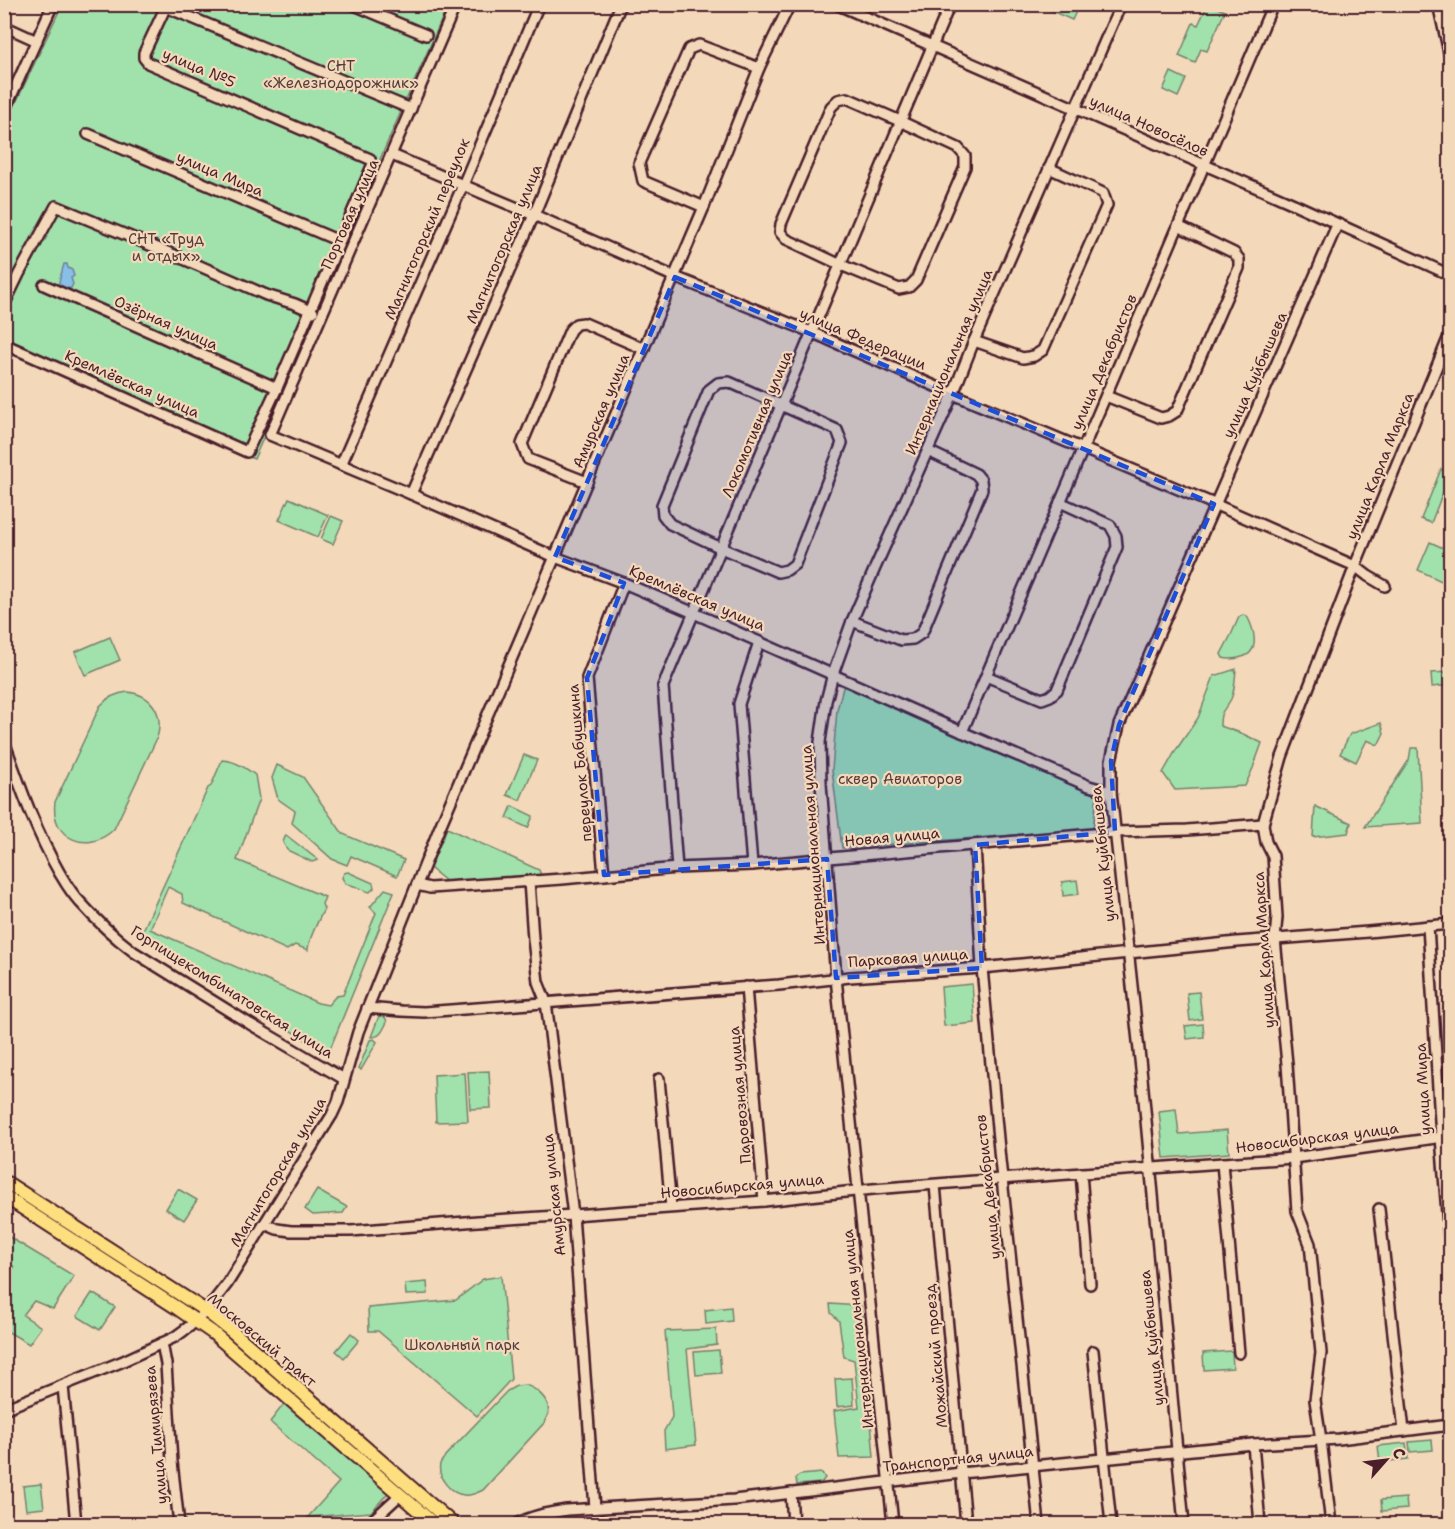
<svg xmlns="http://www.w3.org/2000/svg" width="1455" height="1529" font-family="'Shantell Sans',sans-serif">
	<rect width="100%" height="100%" fill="#f3d9ba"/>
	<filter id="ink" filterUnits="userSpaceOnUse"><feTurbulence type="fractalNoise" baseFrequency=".0167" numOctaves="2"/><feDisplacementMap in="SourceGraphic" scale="12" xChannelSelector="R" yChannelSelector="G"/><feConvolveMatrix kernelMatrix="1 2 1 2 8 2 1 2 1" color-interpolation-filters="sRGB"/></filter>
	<g filter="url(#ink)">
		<!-- green -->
		<g fill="#a1e2ac" stroke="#76806c" stroke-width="1.5">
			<polygon points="1208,4 1225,11 1207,51 1201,49 1195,63 1179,56 1193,23 1198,25"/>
			<polygon points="62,5 448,5 377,166 337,272 254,459 5,351 5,126"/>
			<polygon points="1049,5 1049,4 1079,5 1072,20 1047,9"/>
			<polygon points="1171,72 1186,79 1178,97 1163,90"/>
			<polygon points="1441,469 1450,473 1450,474 1431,523 1421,519"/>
			<polygon points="289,498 328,515 318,537 279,520"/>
			<polygon points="331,516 343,521 333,544 321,539"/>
			<polygon points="1430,542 1450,551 1450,585 1418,570"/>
			<path d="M 1243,615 L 1247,616 C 1254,629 1261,652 1242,657 C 1235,659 1230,660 1223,658 L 1221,654 L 1231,635 L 1239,617 Z"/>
			<polygon points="110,637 120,660 85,675 75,652"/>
			<path d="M 1236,669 C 1235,679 1235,690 1231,699 C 1224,712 1220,709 1220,726 L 1241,733 L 1262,743 L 1253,768 L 1245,786 L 1175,790 L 1163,773 L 1176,750 L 1198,718 L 1214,676 Z"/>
			<polygon points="1450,672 1450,685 1432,687 1431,673"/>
			<polygon points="844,684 960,736 1097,795 1093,829 842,848 832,770 837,710"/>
			<path d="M 128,692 C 153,695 164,714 157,738 L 114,829 C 88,855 50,839 55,802 L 100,706 C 108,697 116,693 128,692 Z"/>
			<polygon points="1381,723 1384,733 1378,745 1367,740 1356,762 1340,754 1350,734"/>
			<polygon points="1411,748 1418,748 1422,823 1365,827 1409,760"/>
			<polygon points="524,755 537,760 520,800 507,795"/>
			<path d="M 222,760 C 233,760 246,768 255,775 L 259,799 L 237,860 L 325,897 L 322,904 L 324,909 C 319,920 308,939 308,950 L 295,945 L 287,950 L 183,903 L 182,894 L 168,887 L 150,929 L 318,1003 L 328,1005 L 336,996 L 343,995 L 376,913 L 370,907 L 385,889 L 394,892 L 328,1054 L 140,937 L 208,788 L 211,786 Z"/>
			<polygon points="277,765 303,777 343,834 404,860 397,876 351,856 347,865 332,859 292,823 295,811 278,799 272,778"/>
			<polygon points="512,806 533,816 528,828 507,818"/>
			<polygon points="1315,806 1351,823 1348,833 1313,837"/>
			<polygon points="447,828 539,870 542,877 446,881 430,868"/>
			<polygon points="286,835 318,860 312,862 287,850 283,842"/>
			<path d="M 348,872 L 373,883 L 374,888 L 370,892 C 361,890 355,885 346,884 L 342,878 L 344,873 Z"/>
			<polygon points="1077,880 1079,894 1063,896 1062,882"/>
			<polygon points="972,984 975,1023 944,1026 941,987"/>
			<polygon points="1199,992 1202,1019 1190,1021 1187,993"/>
			<path d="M 379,1016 L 385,1017 L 387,1022 C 383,1030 381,1037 371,1037 Z"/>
			<polygon points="1203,1024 1204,1037 1187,1039 1185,1026"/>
			<polygon points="374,1039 377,1042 361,1070 359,1068 370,1040"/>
			<polygon points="489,1071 491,1108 470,1109 468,1072"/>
			<polygon points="465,1073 468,1121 436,1122 434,1075"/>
			<polygon points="1176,1109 1179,1134 1227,1130 1229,1153 1164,1158 1159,1111"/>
			<polygon points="178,1189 197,1200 184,1220 166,1209"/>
			<polygon points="317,1190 347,1207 343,1213 313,1215 305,1209"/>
			<polygon points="4,1234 74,1276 53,1309 34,1301 23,1315 41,1327 29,1344 5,1330 5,1281 14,1267 5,1261"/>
			<polygon points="501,1276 511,1379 477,1416 378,1331 369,1331 368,1308 456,1300 483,1279"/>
			<polygon points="427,1282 428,1294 406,1295 405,1284"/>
			<polygon points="92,1293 115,1307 100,1330 77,1316"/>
			<polygon points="830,1304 861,1306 874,1457 839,1458 834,1411 859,1407 854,1360 844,1357 839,1321 831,1313"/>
			<polygon points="731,1307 732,1321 706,1324 705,1310"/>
			<polygon points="716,1329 717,1345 687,1349 696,1445 665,1449 664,1431 672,1417 665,1331"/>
			<polygon points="351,1333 359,1340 344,1358 336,1351"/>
			<polygon points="719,1350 721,1373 696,1375 694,1352"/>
			<polygon points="1232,1351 1233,1368 1204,1370 1203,1353"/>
			<polygon points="852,1378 854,1405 837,1407 835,1379"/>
			<path d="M 525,1385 C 536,1388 551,1400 548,1414 C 547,1417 545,1420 544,1423 L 483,1490 C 476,1493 472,1496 464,1495 C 451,1494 437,1478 440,1464 C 441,1461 444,1459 445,1456 L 507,1391 L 516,1386 Z"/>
			<polygon points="287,1400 388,1493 371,1512 308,1517 339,1482 270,1422"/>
			<polygon points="1432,1440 1433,1450 1410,1452 1409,1442"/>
			<polygon points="1406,1443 1408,1459 1380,1462 1378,1446"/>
			<polygon points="822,1473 825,1478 821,1483 797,1485 796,1478 800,1475"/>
			<polygon points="41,1484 44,1508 26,1510 23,1486"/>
			<polygon points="1406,1498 1407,1509 1382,1511 1381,1500"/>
		</g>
		<!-- water -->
		<polygon fill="#88bfe6" stroke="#6f7f9b" stroke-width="1.5" points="64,264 67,264 68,268 72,270 74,276 71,278 73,284 71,288 66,289 61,287 59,282"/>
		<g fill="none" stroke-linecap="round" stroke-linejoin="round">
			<!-- minor casing -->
			<g stroke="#4a1f2b" stroke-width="14">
				<g id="minor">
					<polyline points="167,4 144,53 144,58 148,63 370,159"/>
					<polyline points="352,4 426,35"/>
					<polyline points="456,4 270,435 411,494 555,557 624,583 694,613 962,732 1089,786 1111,792"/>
					<polyline points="836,4 1294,204 1450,275"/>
					<polyline points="1438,4 1450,57"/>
					<polyline points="166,7 411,109"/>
					<polyline points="4,26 37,41"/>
					<polygon points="847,98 900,121 958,148 965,156 965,167 916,280 909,287 899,289 841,265 786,239 780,232 781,224 831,107 838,100"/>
					<polyline points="4,112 53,4"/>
					<polyline points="88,134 339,241"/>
					<polyline points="392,155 534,215 675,277 811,332 953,394 1214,504 1355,566 1368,576 1385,586"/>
					<polyline points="704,207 643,181 639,163 689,49 699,45 759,68"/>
					<polyline points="44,285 277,388"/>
					<polyline points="4,305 19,274 56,206 186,260 266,295 295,304 313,312"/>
					<polyline points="974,341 1023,358 1034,356 1043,350 1107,205 1103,193 1049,168"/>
					<polyline points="4,344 247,452 277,388 372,166"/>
					<polygon points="729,382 837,430 842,443 795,564 787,570 778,572 721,548 670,524 663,515 662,505 709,390 718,383"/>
					<polyline points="1106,396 1161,418 1169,416 1177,411 1239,268 1239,259 1234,253 1178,226"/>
					<polyline points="341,465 463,185 539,4"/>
					<polyline points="587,482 528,459 522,444 570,330 576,324 584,323 644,349"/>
					<polyline points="411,494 534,215 621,4"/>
					<polyline points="852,621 901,640 913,639 922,633 982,489 981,480 976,474 928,451"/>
					<polyline points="986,676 1042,699 1050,696 1057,690 1117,547 1116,536 1110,525 1060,502"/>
					<polyline points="962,732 1273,4"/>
					<path d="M 4,741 C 20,786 35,830 59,872 C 65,882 71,893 80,902 C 96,920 114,937 134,952 L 250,1024 L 344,1079"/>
					<polyline points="975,845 982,968 1000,1160 1039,1524"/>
					<polyline points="752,865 739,704 759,642"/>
					<polyline points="677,868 663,686 950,4"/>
					<polyline points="604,875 587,678 624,583"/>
					<polyline points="529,881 533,939 538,982 546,1002 573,1215 595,1508"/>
					<polyline points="417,885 430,888 562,879 677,868 752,865 1115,832 1187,830 1263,824"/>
					<polyline points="1428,926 1441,1137 1450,1251"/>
					<polyline points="746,987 764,1201"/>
					<polyline points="367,1008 401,1011 424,1012 779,985 850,977 982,968 1237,942 1368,932 1450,924"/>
					<polyline points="659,1079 671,1207"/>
					<polyline points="1222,1163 1239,1353"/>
					<polyline points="1081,1173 1090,1284"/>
					<polyline points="935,1185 966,1524"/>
					<polyline points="1379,1209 1404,1431"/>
					<polyline points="265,1224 277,1229 291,1231 351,1231 478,1221 573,1215 764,1201 873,1189 1013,1178 1293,1158 1450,1136"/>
					<polyline points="162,1343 166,1364 172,1462 179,1524"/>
					<polyline points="1093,1351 1111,1524"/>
					<polyline points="63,1386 76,1524"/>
					<polyline points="4,1409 121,1362 175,1337 190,1326 206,1311 227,1284 332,1115 338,1102 358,1032 439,829 704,207 759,68 790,4"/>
					<polyline points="1253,1444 1260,1524"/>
					<polyline points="791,1493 793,1524"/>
					<polyline points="366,1524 375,1518 400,1495"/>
					<path d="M 517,1524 C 533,1515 549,1513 567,1510 L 734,1500 L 961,1473 L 1253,1444 L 1339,1439 L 1450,1425"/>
					<polyline points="893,1524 836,978 821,784 820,742 826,701 833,674 852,621 875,568 953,394 974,341 1121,4"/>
					<polyline points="1184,1524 1142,1078 1111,792 1111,761 1119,725 1337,225"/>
					<polyline points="1331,1524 1321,1440 1315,1400 1321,1353 1310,1244 1297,1211 1287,1064 1275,939 1277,917 1273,856 1266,842 1263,824 1282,757 1355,566 1450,334"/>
				</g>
			</g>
			<!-- major casing -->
			<g stroke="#4a1f2b" stroke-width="16">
				<g id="major">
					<polyline points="4,1181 206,1311 233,1332 453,1524"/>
					<polyline points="4,1196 177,1308 213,1333 434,1524"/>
				</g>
			</g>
			<!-- minor -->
			<use href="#minor" stroke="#f3d9ba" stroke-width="9"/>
			<!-- major -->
			<use href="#major" stroke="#fedf80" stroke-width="12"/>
		</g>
	</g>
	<!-- marked area -->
	<path fill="#1d4ed8" fill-opacity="0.2" stroke="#1d4ed8" stroke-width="4.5" stroke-dasharray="12 8" stroke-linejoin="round" d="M 675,277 L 1214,504 L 1119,725 L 1111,761 L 1115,832 L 975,845 L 982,968 L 836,978 L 827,859 L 604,875 L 587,678 L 624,583 L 555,557 Z"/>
	<g text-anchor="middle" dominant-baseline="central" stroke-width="4.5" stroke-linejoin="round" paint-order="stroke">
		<!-- park labels -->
		<g font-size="15" fill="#573c3e" stroke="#f3d9ba">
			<text x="341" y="66">СНТ<tspan x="341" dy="17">«Железнодорожник»</tspan></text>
			<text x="166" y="239">СНТ «Труд<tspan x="166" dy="17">и отдых»</tspan></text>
			<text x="900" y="779">сквер Авиаторов</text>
			<text x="462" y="1345">Школьный парк</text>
		</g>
		<!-- street labels -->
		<g font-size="15" fill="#4a1f2b" stroke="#f3d9ba">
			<text transform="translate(199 68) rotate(23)">улица №5</text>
			<text transform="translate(1149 126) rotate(24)">улица Новосёлов</text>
			<text transform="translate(220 174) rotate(23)">улица Мира</text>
			<text transform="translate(350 214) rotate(-66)">Портовая улица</text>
			<text transform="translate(427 229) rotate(-67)">Магнитогорский переулок</text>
			<text transform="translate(504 244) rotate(-67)">Магнитогорская улица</text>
			<text transform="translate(166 323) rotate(24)">Озёрная улица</text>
			<text transform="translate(863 339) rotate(23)">улица Федерации</text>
			<text transform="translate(949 362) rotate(-67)">Интернациональная улица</text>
			<text transform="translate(1104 362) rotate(-67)">улица Декабристов</text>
			<text transform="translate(1255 375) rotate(-66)">улица Куйбышева</text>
			<text transform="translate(132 384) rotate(24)">Кремлёвская улица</text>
			<text transform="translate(601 411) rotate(-67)">Амурская улица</text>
			<text transform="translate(757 424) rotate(-67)">Локомотивная улица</text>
			<text transform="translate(1380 466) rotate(-68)">улица Карла Маркса</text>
			<text transform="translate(697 598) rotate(23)">Кремлёвская улица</text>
			<text transform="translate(580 763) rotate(-95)">переулок Бабушкина</text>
			<text transform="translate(892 837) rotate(-5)">Новая улица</text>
			<text transform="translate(813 845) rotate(-94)">Интернациональная улица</text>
			<text transform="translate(1103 854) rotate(-96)">улица Куйбышева</text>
			<text transform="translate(1264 950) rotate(-94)">улица Карла Маркса</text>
			<text transform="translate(908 958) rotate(-4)">Парковая улица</text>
			<text transform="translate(232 992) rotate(32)">Горпищекомбинатовская улица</text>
			<text transform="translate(1423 1089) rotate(-93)">улица Мира</text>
			<text transform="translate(740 1095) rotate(-95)">Паровозная улица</text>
			<text transform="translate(1317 1138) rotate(-7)">Новосибирская улица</text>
			<text transform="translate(278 1172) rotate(-59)">Магнитогорская улица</text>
			<text transform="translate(742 1186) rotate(-5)">Новосибирская улица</text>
			<text transform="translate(988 1187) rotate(-96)">улица Декабристов</text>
			<text transform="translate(554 1195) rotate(-96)">Амурская улица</text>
			<text transform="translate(858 1329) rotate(-96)">Интернациональная улица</text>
			<text transform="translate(1152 1338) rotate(-96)">улица Куйбышева</text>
			<text transform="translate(262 1340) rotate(40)">Московский тракт</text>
			<text transform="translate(936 1356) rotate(-95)">Можайский проезд</text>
			<text transform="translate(156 1435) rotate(-95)">улица Тимирязева</text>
			<text transform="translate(958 1459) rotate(-6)">Транспортная улица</text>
		</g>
	</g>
	<!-- margin -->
	<rect width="1455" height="1529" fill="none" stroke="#f3d9ba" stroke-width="24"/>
	<rect x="12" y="12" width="1431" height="1505" fill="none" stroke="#4a1f2b" stroke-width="2" filter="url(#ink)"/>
	<!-- north arrow -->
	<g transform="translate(1386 1460) rotate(62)" stroke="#f3d9ba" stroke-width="4.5" paint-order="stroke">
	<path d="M0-4.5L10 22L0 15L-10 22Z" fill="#4a1f2b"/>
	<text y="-9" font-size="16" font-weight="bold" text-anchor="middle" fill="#4a1f2b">С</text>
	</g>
</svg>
